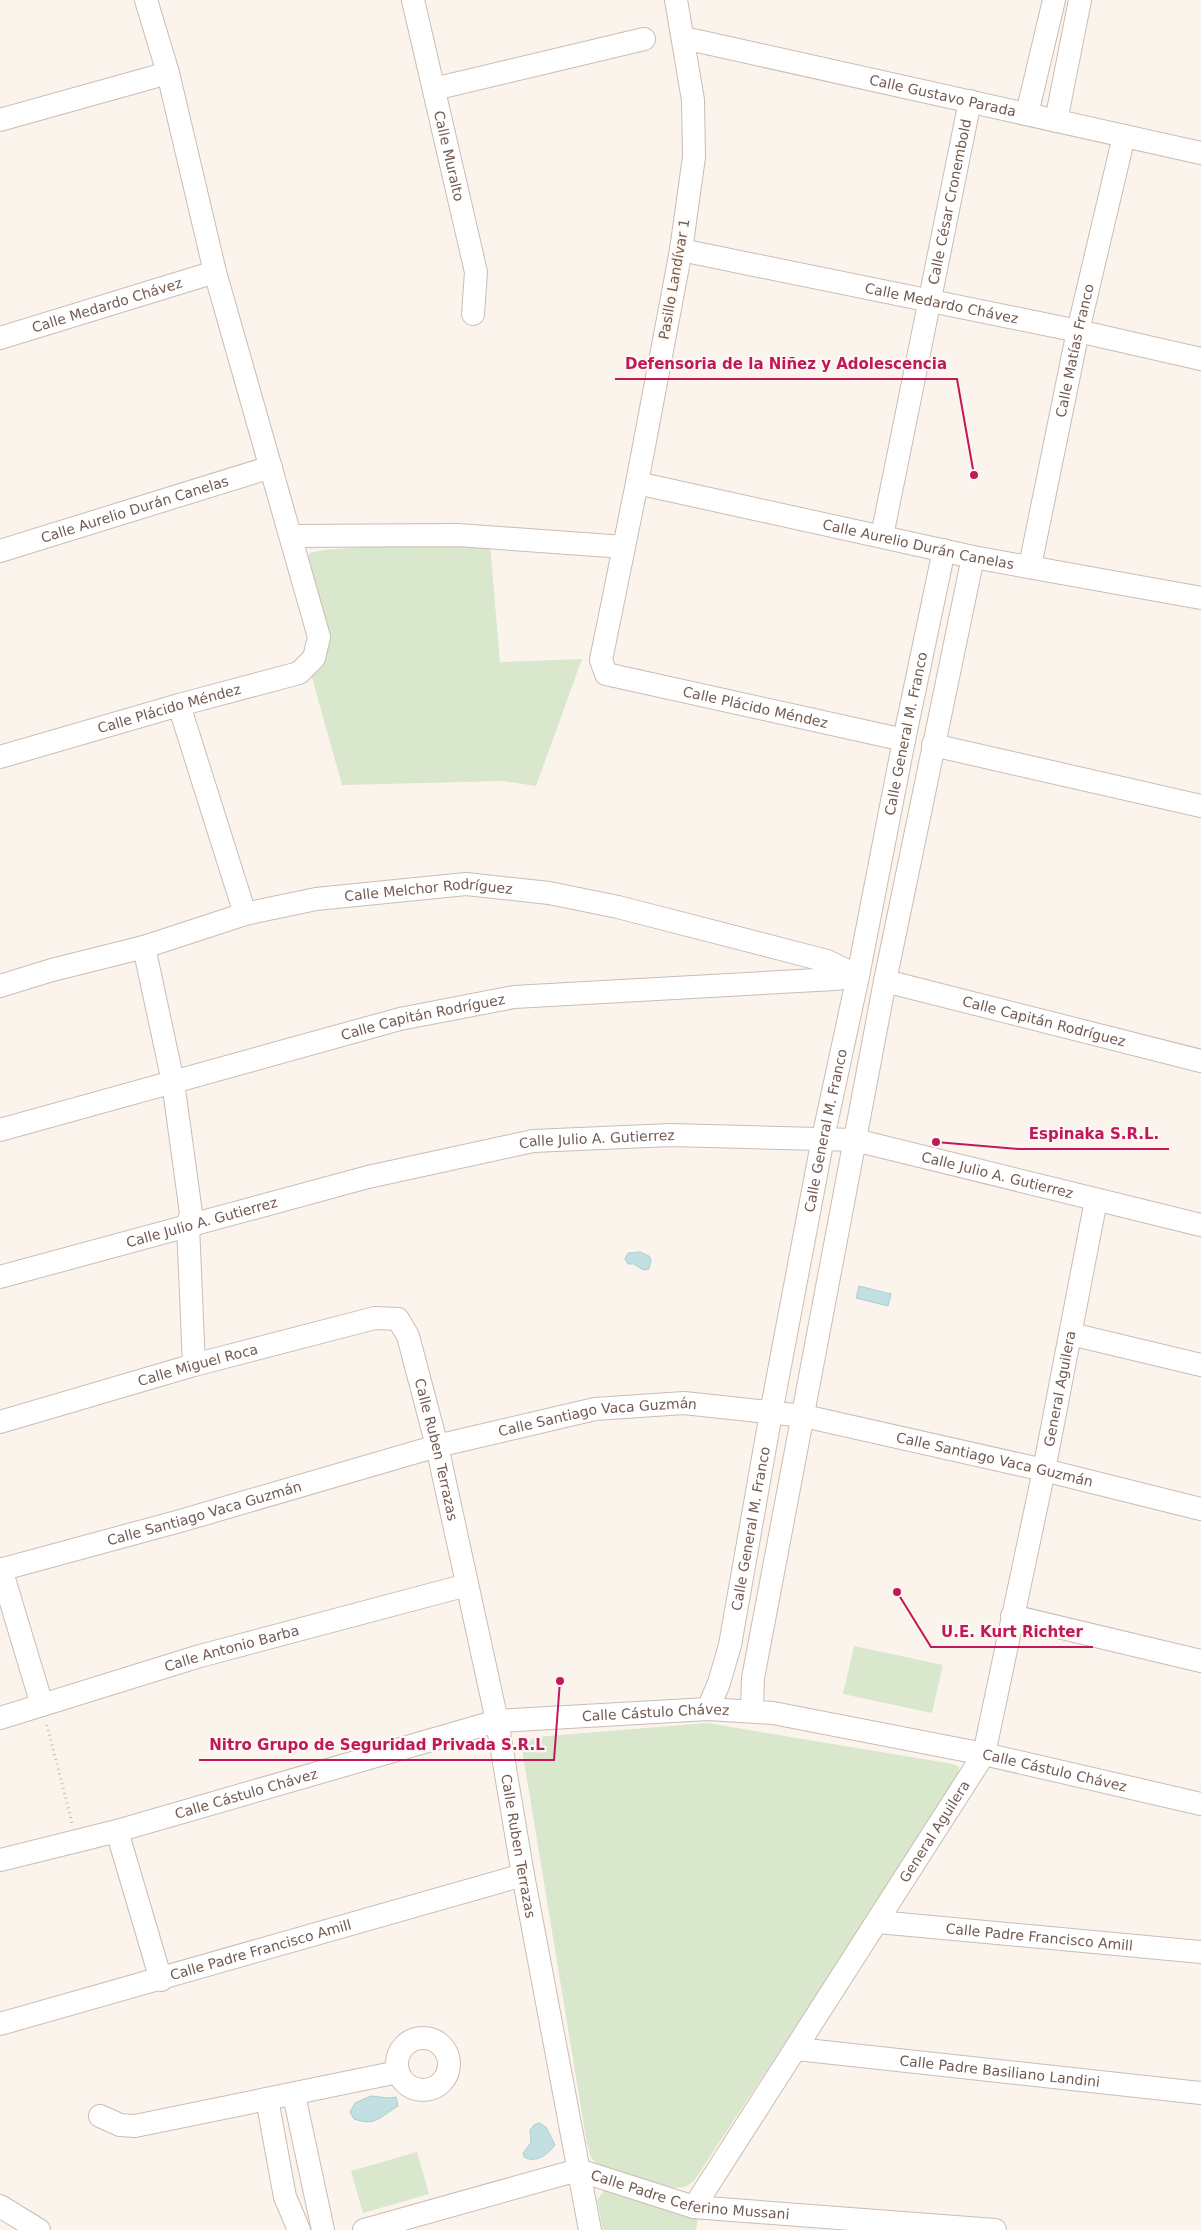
<svg xmlns="http://www.w3.org/2000/svg" width="1201" height="2230" font-family="'DejaVu Sans',sans-serif">
	<rect width="100%" height="100%" fill="#faf4ec"/>
	<!-- green -->
	<g fill="#d9e7cc">
		<path d="M 412,543 L 490,545 L 500,662 L 582,659 L 536,786 L 503,781 L 342,785 L 311,674 C 317,668 325,663 327,654 C 331,634 312,584 306,563 L 310,553 L 324,550 Z"/>
		<polygon points="854,1646 943,1665 932,1713 843,1694"/>
		<polygon points="707,1723 953,1764 959,1767 960,1776 694,2181 685,2187 668,2188 599,2168 591,2157 587,2144 522,1749 526,1743 536,1737"/>
		<polygon points="417,2152 429,2194 363,2213 351,2171"/>
		<polygon points="606,2188 698,2217 696,2230 603,2230 597,2200"/>
	</g>
	<!-- water -->
	<g fill="#c2e0e2" stroke="#aacfd3">
		<polygon points="640,1252 649,1256 651,1260 649,1269 643,1270 634,1264 628,1264 625,1259 628,1253"/>
		<polygon points="859,1286 891,1294 888,1306 856,1298"/>
		<path d="M 371,2096 L 389,2098 L 396,2097 L 398,2106 C 381,2116 376,2127 354,2119 L 350,2112 L 355,2103 Z"/>
		<path d="M 539,2123 L 546,2127 L 555,2145 C 548,2154 536,2164 524,2157 L 523,2153 L 531,2143 L 530,2130 L 534,2125 Z"/>
	</g>
	<g fill="none" stroke-linecap="round" stroke-linejoin="round">
		<!-- minor casing -->
		<g stroke="#ccbcb3" stroke-width="24">
			<g id="minor">
				<path id="s1" d="M 413,0 L 476,272 L 473,314"/>
				<path id="s2" d="M 676,0 L 693,100 L 694,157 L 681,250 L 637,483 L 601,660 L 606,674 L 904,740"/>
				<path id="s3" d="M 684,38 L 1201,153"/>
				<polyline points="434,89 644,39"/>
				<polyline points="1027,114 1054,0"/>
				<polyline points="0,120 168,73"/>
				<polyline points="1056,121 1080,0"/>
				<path id="s4" d="M 681,250 L 1078,331 L 1201,359"/>
				<path id="s5" d="M 0,338 L 215,272"/>
				<path id="s6" d="M 637,483 L 973,557 L 1201,598"/>
				<polyline points="291,536 458,535 624,547"/>
				<path id="s7" d="M 882,536 L 970,101"/>
				<path id="s8" d="M 0,551 L 271,467"/>
				<path id="s9" d="M 1030,566 L 1078,331 L 1124,136"/>
				<polyline points="179,705 245,914"/>
				<polyline points="933,745 1201,806"/>
				<path id="s10" d="M 0,757 L 179,705 L 299,673 L 314,658 L 319,637 L 215,272 L 168,73 L 146,0"/>
				<polyline points="144,947 173,1082 191,1213 188,1225 194,1365"/>
				<path id="s11" d="M 885,981 L 1201,1061"/>
				<path id="s12" d="M 0,986 L 52,970 L 144,947 L 245,914 L 316,899 L 466,884 L 549,893 L 618,907 L 827,961 L 858,976"/>
				<path id="s13" d="M 0,1130 L 400,1019 L 514,997 L 835,979 L 858,976"/>
				<path id="s14" d="M 0,1277 L 368,1177 L 533,1141 L 671,1135 L 855,1140 L 1201,1225"/>
				<polyline points="1071,1334 1201,1365"/>
				<path id="s15" d="M 0,1422 L 194,1365 L 375,1318 L 398,1319 L 408,1336 L 437,1446 L 497,1721 L 523,1875 L 590,2230"/>
				<polyline points="1,1569 42,1705"/>
				<path id="s16" d="M 0,1570 L 180,1521 L 437,1446 L 595,1409 L 684,1403 L 804,1416 L 1044,1470 L 1201,1509"/>
				<polyline points="1012,1616 1201,1661"/>
				<path id="s17" d="M 708,1709 L 719,1683 L 730,1645 L 771,1413 L 823,1138 L 858,976 L 904,740 L 944,550"/>
				<polyline points="752,1710 753,1678 885,981 973,557"/>
				<path id="s18" d="M 0,1718 L 200,1656 L 467,1585"/>
				<polyline points="117,1831 161,1980"/>
				<path id="s19" d="M 0,1860 L 117,1831 L 497,1721 L 708,1709 L 773,1713 L 984,1754 L 1201,1804"/>
				<path id="s20" d="M 878,1922 L 1201,1952"/>
				<path id="s21" d="M 0,2024 L 523,1875"/>
				<circle cx="423" cy="2064" r="26"/>
				<path id="s22" d="M 797,2049 L 1201,2093"/>
				<polyline points="294,2095 323,2230"/>
				<polyline points="267,2099 285,2197 299,2230"/>
				<polyline points="100,2116 120,2125 135,2126 398,2072"/>
				<polyline points="0,2206 39,2230"/>
				<path id="s23" d="M 694,2207 L 984,1754 L 1044,1470 L 1096,1200"/>
				<path id="s24" d="M 364,2230 L 578,2170 L 694,2207 L 995,2230"/>
			</g>
		</g>
		<!-- path -->
		<polyline stroke="#d2b6aa" stroke-width="3" stroke-dasharray="1 4" stroke-linecap="butt" points="47,1725 72,1823"/>
		<!-- minor -->
		<use href="#minor" stroke="#fff" stroke-width="22"/>
	</g>
	<g text-anchor="middle" dominant-baseline="central" stroke-width="4.5" stroke-linejoin="round" paint-order="stroke">
		<!-- street labels -->
		<g font-size="14" fill="#735b52" stroke="#fdf8f2">
			<text stroke="none"><textPath href="#s3" startOffset="265">Calle Gustavo Parada</textPath></text>
			<text stroke="none"><textPath href="#s1" startOffset="160">Calle Muralto</textPath></text>
			<text stroke="none"><textPath href="#s7" startOffset="341">Calle César Cronembold</textPath></text>
			<text transform="translate(674 279) rotate(-80)">Pasillo Landívar 1</text>
			<text stroke="none"><textPath href="#s4" startOffset="266">Calle Medardo Chávez</textPath></text>
			<text stroke="none"><textPath href="#s5" startOffset="112">Calle Medardo Chávez</textPath></text>
			<text stroke="none"><textPath href="#s9" startOffset="220">Calle Matías Franco</textPath></text>
			<text stroke="none"><textPath href="#s8" startOffset="141">Calle Aurelio Durán Canelas</textPath></text>
			<text stroke="none"><textPath href="#s6" startOffset="288">Calle Aurelio Durán Canelas</textPath></text>
			<text stroke="none"><textPath href="#s2" startOffset="838">Calle Plácido Méndez</textPath></text>
			<text stroke="none"><textPath href="#s10" startOffset="176">Calle Plácido Méndez</textPath></text>
			<text stroke="none"><textPath href="#s17" startOffset="996">Calle General M. Franco</textPath></text>
			<text stroke="none"><textPath href="#s12" startOffset="441">Calle Melchor Rodríguez</textPath></text>
			<text stroke="none"><textPath href="#s13" startOffset="438">Calle Capitán Rodríguez</textPath></text>
			<text stroke="none"><textPath href="#s11" startOffset="164">Calle Capitán Rodríguez</textPath></text>
			<text stroke="none"><textPath href="#s17" startOffset="591">Calle General M. Franco</textPath></text>
			<text stroke="none"><textPath href="#s14" startOffset="614">Calle Julio A. Gutierrez</textPath></text>
			<text stroke="none"><textPath href="#s14" startOffset="1019">Calle Julio A. Gutierrez</textPath></text>
			<text stroke="none"><textPath href="#s14" startOffset="209">Calle Julio A. Gutierrez</textPath></text>
			<text stroke="none"><textPath href="#s15" startOffset="206">Calle Miguel Roca</textPath></text>
			<text stroke="none"><textPath href="#s23" startOffset="911">General Aguilera</textPath></text>
			<text stroke="none"><textPath href="#s16" startOffset="618">Calle Santiago Vaca Guzmán</textPath></text>
			<text stroke="none"><textPath href="#s15" startOffset="549">Calle Ruben Terrazas</textPath></text>
			<text stroke="none"><textPath href="#s16" startOffset="1022">Calle Santiago Vaca Guzmán</textPath></text>
			<text stroke="none"><textPath href="#s16" startOffset="212">Calle Santiago Vaca Guzmán</textPath></text>
			<text stroke="none"><textPath href="#s17" startOffset="186">Calle General M. Franco</textPath></text>
			<text stroke="none"><textPath href="#s18" startOffset="242">Calle Antonio Barba</textPath></text>
			<text stroke="none"><textPath href="#s19" startOffset="675">Calle Cástulo Chávez</textPath></text>
			<text stroke="none"><textPath href="#s19" startOffset="1080">Calle Cástulo Chávez</textPath></text>
			<text stroke="none"><textPath href="#s19" startOffset="255">Calle Cástulo Chávez</textPath></text>
			<text stroke="none"><textPath href="#s23" startOffset="446">General Aguilera</textPath></text>
			<text stroke="none"><textPath href="#s15" startOffset="954">Calle Ruben Terrazas</textPath></text>
			<text stroke="none"><textPath href="#s20" startOffset="162">Calle Padre Francisco Amill</textPath></text>
			<text stroke="none"><textPath href="#s21" startOffset="271">Calle Padre Francisco Amill</textPath></text>
			<text stroke="none"><textPath href="#s22" startOffset="204">Calle Padre Basiliano Landini</textPath></text>
			<text stroke="none"><textPath href="#s24" startOffset="338">Calle Padre Ceferino Mussani</textPath></text>
		</g>
	</g>
	<!-- callouts -->
	<path fill="none" stroke="#c2185b" stroke-width="2" d="M974 475L957 379H615M936 1142L1019 1149H1169M897 1592L931 1647H1093M560 1681L554 1760H199"/>
	<g fill="#c2185b" stroke="#fdf8f2" stroke-width="2">
		<circle cx="974" cy="475" r="5"/>
		<circle cx="936" cy="1142" r="5"/>
		<circle cx="897" cy="1592" r="5"/>
		<circle cx="560" cy="1681" r="5"/>
	</g>
	<g font-size="15" text-anchor="middle" font-weight="bold" fill="#c2185b" stroke="#fdf8f2" stroke-width="4.5" stroke-linejoin="round" paint-order="stroke">
		<text x="786" y="369">Defensoria de la Niñez y Adolescencia</text>
		<text x="1094" y="1139">Espinaka S.R.L.</text>
		<text x="1012" y="1637">U.E. Kurt Richter</text>
		<text x="377" y="1750">Nitro Grupo de Seguridad Privada S.R.L</text>
	</g>
</svg>
